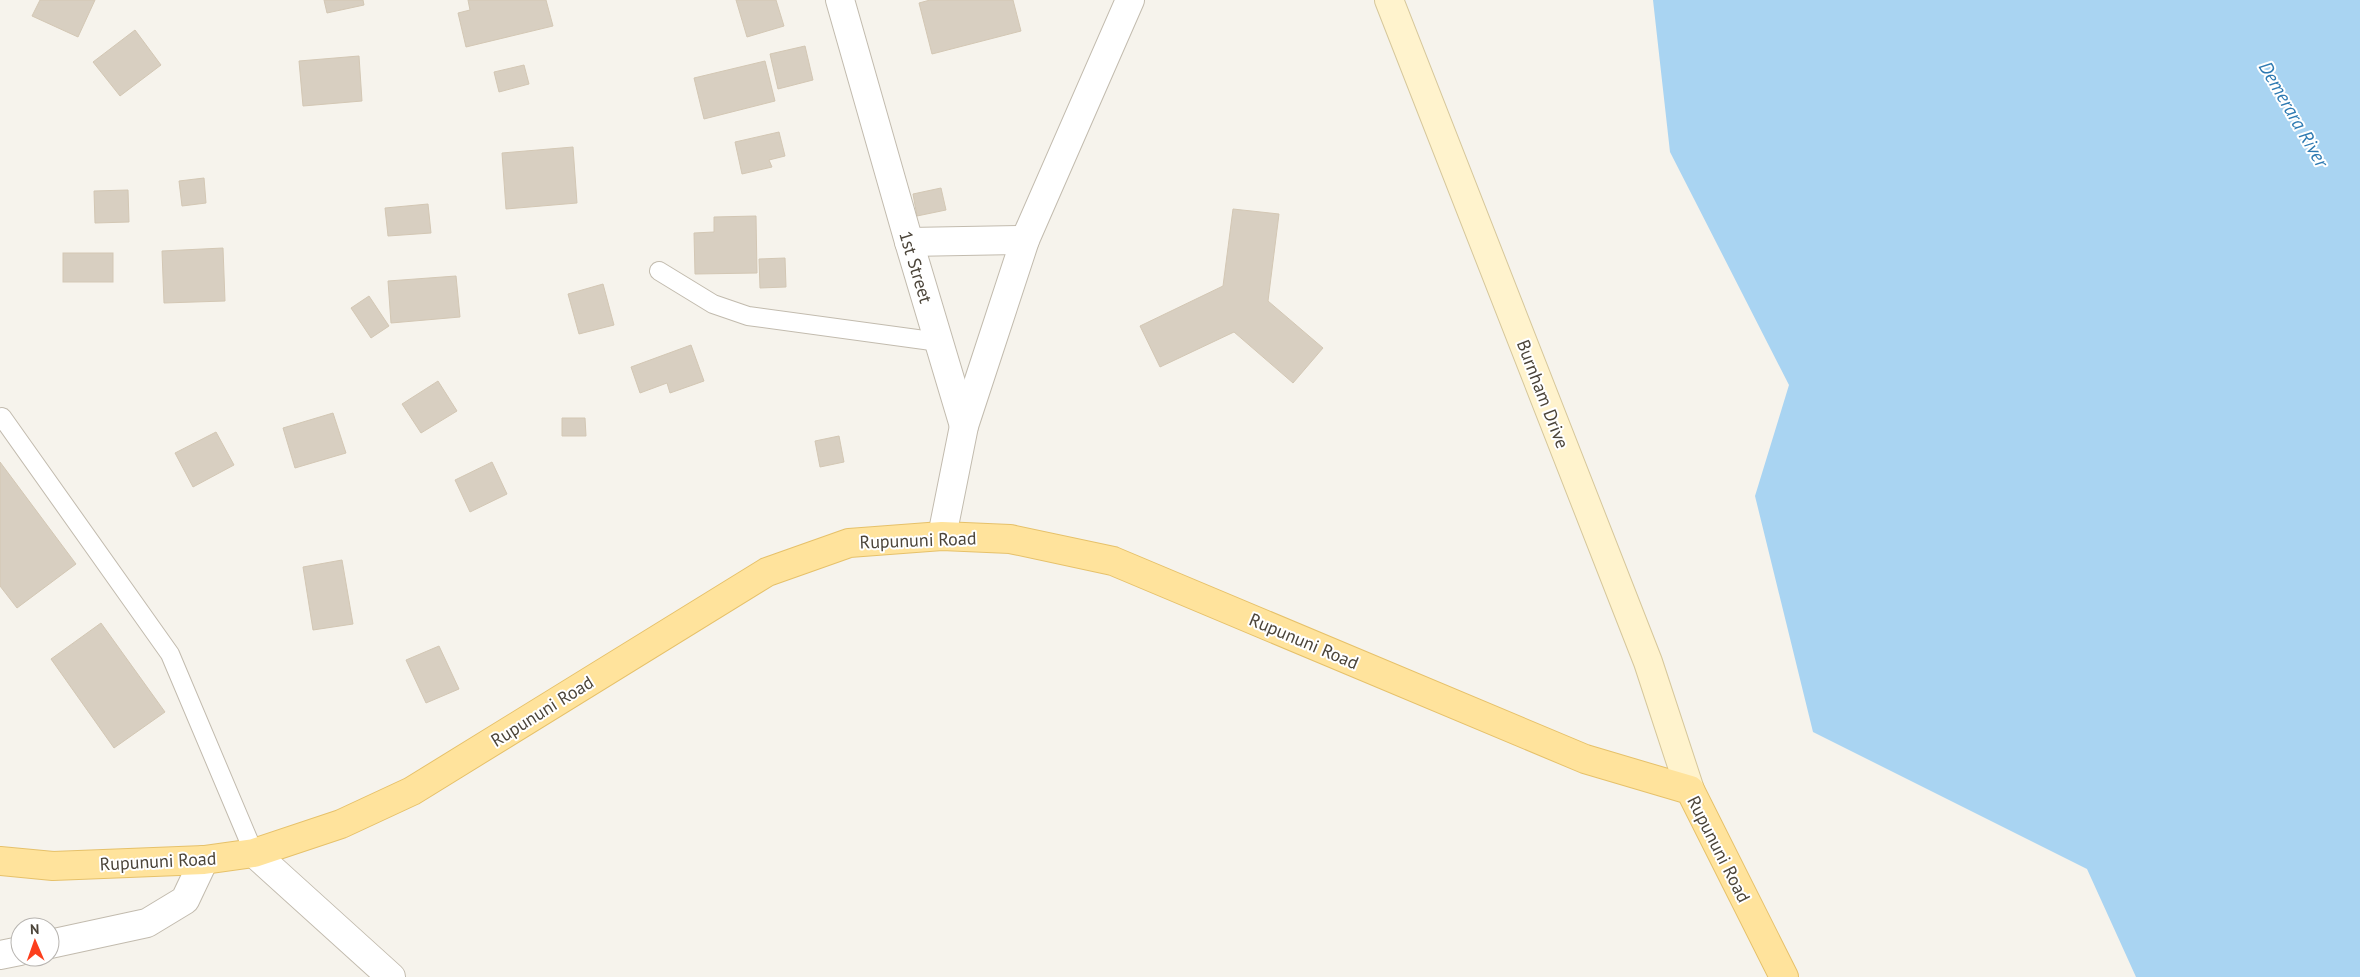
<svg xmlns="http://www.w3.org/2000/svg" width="2360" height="977" font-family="'PT Sans',sans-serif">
	<rect width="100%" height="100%" fill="#f6f3ec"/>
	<!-- water -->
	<polygon fill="#a9d4f2" points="1653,0 2360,0 2360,977 2136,977 2087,869 1813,732 1755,496 1789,385 1670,152"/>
	<!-- building -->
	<g fill="#d8cfc1" stroke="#d3c7b4">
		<polygon points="40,0 95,0 78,37 32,16"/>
		<polygon points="324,0 363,0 364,5 327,13"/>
		<polygon points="468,0 546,0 553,26 466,47 458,13 470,10"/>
		<polygon points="736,0 776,0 784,26 747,37"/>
		<polygon points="930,0 1013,0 1021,31 932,54 919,3"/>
		<polygon points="135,30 161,65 120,96 93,62"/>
		<polygon points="805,46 813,80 778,89 770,54"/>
		<polygon points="359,56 362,101 303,106 299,61"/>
		<polygon points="765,61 775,101 704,119 694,78"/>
		<polygon points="524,65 529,84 499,92 494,72"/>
		<polygon points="779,132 785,156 769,160 772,167 742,174 735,142"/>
		<polygon points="573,147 577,203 506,209 502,153"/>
		<polygon points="204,178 206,203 182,206 179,181"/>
		<polygon points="941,188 946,210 917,216 913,194"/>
		<polygon points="128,190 129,222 95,223 94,191"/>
		<polygon points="428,204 431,233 388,236 385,208"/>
		<polygon points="1233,209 1279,214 1268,301 1323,348 1293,383 1234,332 1160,367 1140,326 1223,286"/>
		<polygon points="756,216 757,273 695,274 694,233 714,232 714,217"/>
		<polygon points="223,248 225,301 164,303 162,251"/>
		<rect x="63" y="253" width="50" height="29"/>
		<polygon points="785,258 786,287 760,288 759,259"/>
		<polygon points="456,276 460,317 391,323 388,281"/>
		<polygon points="603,284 614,325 579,334 568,294"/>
		<polygon points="369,296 389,326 371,338 351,308"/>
		<polygon points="691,345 704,381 670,393 667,383 640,393 631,367"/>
		<polygon points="438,381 457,411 421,433 402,404"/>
		<polygon points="333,413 346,453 295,468 283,428"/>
		<polygon points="562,418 585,418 586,436 562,436"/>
		<polygon points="216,432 234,465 193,487 175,453"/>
		<polygon points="839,436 844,462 820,467 815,441"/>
		<polygon points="0,462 76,564 17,608 0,586"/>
		<polygon points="492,462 507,494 470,512 455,480"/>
		<polygon points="342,560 353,624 313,630 303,567"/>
		<polygon points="101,623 165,712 114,748 51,659"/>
		<polygon points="439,646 459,689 426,703 406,660"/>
	</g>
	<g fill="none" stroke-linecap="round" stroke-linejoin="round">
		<!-- lane casing -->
		<g stroke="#c2bbae" stroke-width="20">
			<g id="lane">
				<polyline points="659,271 713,304 748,316 939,342"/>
				<polyline points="2,417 170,654 254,853"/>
			</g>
		</g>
		<!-- street casing -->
		<g stroke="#c2bbae" stroke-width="30">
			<g id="street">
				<polyline points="840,0 909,242 964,426"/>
				<polyline points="909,242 1025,240"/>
				<polyline points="942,536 964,426 1025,240 1130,0"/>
				<polyline points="254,853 391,977"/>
				<polyline points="50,944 147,923 185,900 204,860"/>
				<polyline points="0,955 20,951"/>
			</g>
		</g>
		<!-- secondary casing -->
		<g stroke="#d6c79b" stroke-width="30">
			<polyline id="secondary" points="1389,0 1648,662 1690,790"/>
		</g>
		<!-- primary casing -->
		<g stroke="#e6c16a" stroke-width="30">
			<polyline id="primary" points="0,861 53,866 204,860 254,853 341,824 412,791 767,572 849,543 942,536 1010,539 1113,561 1585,759 1690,790 1784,977"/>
		</g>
		<!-- lane -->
		<use href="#lane" stroke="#fff" stroke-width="18"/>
		<!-- street -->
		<use href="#street" stroke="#fff" stroke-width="28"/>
		<!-- secondary -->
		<use href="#secondary" stroke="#fff3cd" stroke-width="28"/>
		<!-- primary -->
		<use href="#primary" stroke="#ffe39c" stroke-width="28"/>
	</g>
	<g text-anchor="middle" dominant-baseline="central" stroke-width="4" stroke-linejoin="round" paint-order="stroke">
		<!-- street labels -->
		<g font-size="18" fill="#4b4439" stroke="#fff">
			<text transform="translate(916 267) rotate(73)">1st Street</text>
			<text transform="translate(1543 394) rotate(69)">Burnham Drive</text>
			<text transform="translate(918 540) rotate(-2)">Rupununi Road</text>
			<text transform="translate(1304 641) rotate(23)">Rupununi Road</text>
			<text transform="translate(542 711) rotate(-32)">Rupununi Road</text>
			<text transform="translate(1719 849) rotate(63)">Rupununi Road</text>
			<text transform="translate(158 861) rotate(-3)">Rupununi Road</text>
		</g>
		<!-- water labels -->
		<g font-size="19" font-style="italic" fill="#2e7ab2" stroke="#fff">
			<text transform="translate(2294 114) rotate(60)">Demerara River</text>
		</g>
	</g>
	<!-- north arrow -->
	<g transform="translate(35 942) rotate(358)"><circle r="24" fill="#ffffff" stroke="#b7b4b0"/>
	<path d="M0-4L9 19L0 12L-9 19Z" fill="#fc3f1d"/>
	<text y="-8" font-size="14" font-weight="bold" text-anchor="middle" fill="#4b4439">N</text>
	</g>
</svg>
